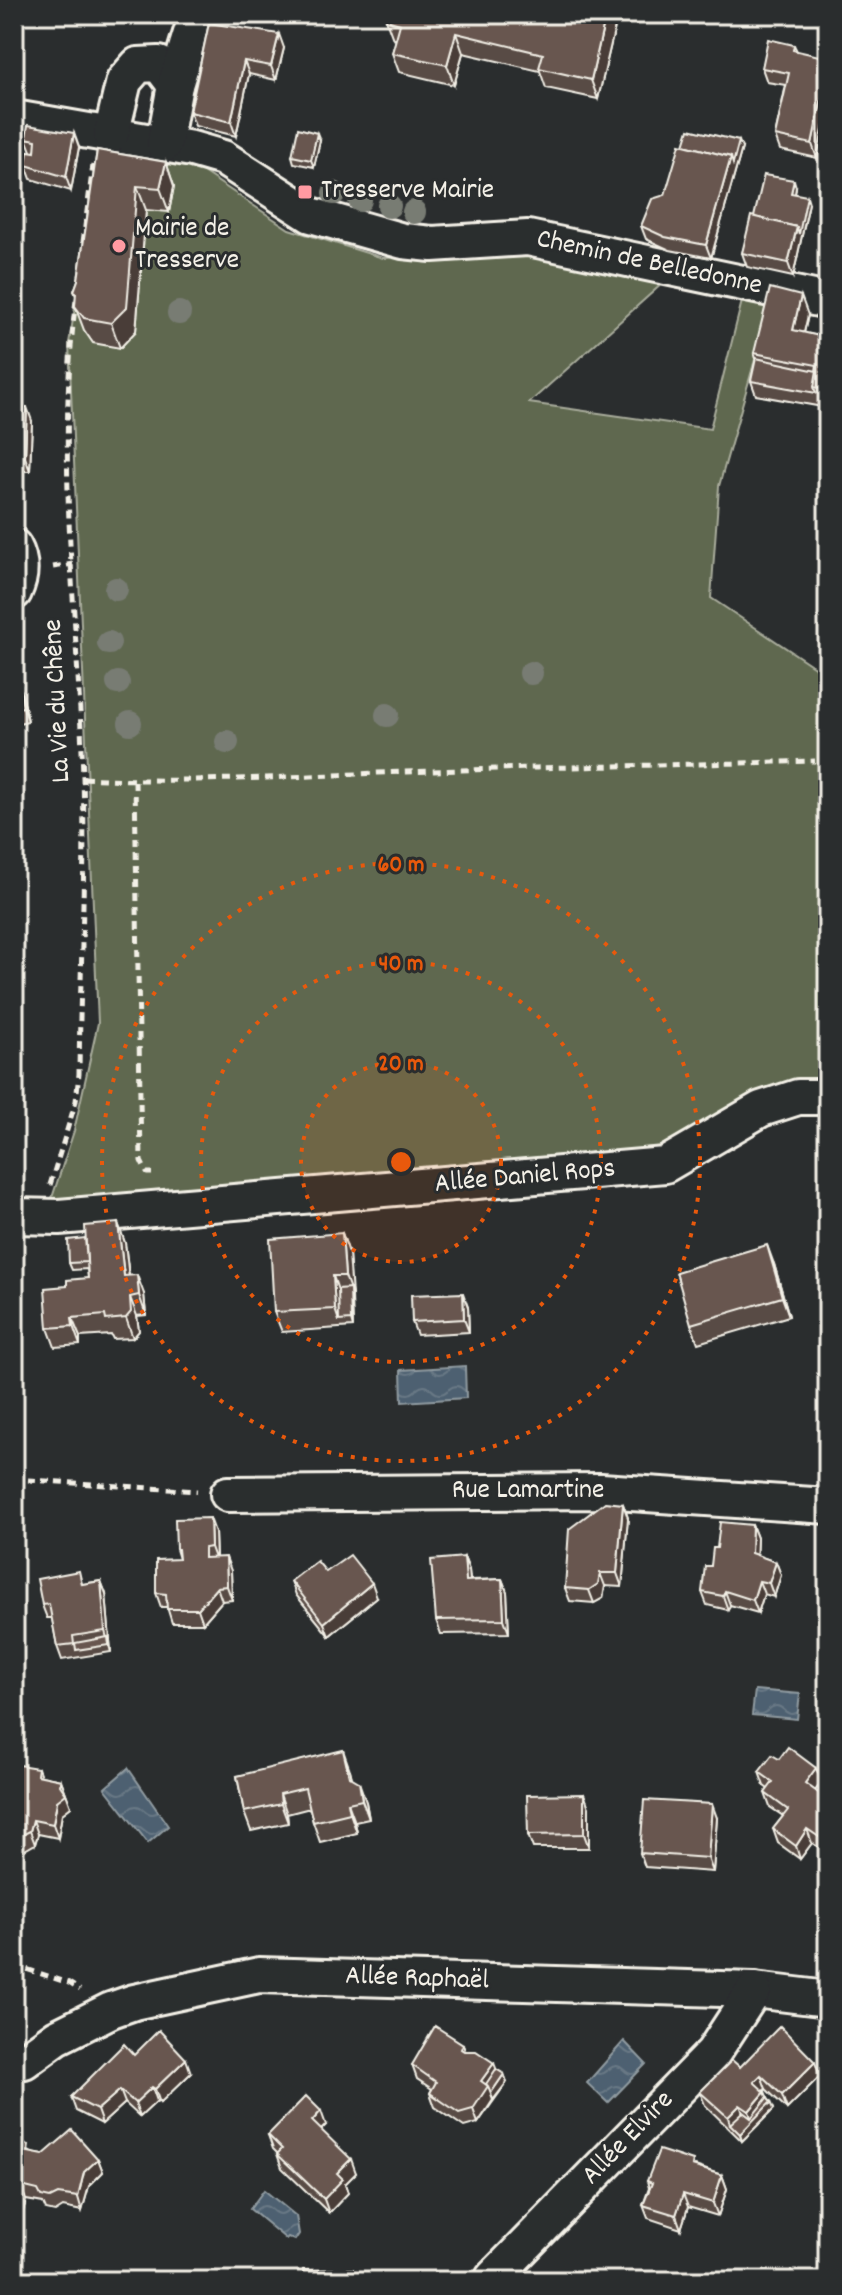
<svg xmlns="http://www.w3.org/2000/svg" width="842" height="2295" font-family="Dekko,sans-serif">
	<defs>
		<pattern id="water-waves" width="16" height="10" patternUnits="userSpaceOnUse" patternTransform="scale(2)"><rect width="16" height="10" fill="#4e6171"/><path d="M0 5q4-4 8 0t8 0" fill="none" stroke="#687885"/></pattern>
	</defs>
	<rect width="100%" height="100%" fill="#2a2d2e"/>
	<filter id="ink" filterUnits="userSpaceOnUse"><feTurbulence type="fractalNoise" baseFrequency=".0125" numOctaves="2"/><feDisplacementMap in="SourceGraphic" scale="16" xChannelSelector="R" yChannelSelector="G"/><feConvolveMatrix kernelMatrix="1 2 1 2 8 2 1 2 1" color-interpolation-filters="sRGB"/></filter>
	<g filter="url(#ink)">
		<!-- green -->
		<polygon fill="#5e684f" stroke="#a9ac9c" stroke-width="2" points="103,144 200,170 289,229 383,258 533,253 664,282 529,403 710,429 742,301 770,307 719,486 711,598 828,676 828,1045 825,1075 757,1099 647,1156 49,1207 74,1131 98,1023 69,343"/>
		<!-- water -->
		<g fill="url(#water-waves)" stroke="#909ba1" stroke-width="2">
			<polygon points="465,1366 466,1398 402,1402 401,1370"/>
			<polygon points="755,1690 800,1694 797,1719 752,1715"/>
			<polygon points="128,1768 168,1826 148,1843 105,1788"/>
			<polygon points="624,2041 646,2064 608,2103 587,2083"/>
			<polygon points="264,2190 296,2216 299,2234 295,2240 288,2237 286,2239 250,2209"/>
		</g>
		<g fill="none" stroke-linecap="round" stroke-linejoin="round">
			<!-- minor casing -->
			<g stroke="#f4f1e8" stroke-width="40">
				<g id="minor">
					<polyline points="14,118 192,149 223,158 311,215 403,241 432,244 528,238 828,301"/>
					<polyline points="111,135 124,81 138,65 159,64 175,85"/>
					<polyline points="164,145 175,85 197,14"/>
					<path d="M 14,547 C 22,562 21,577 14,592"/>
					<polyline points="14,1216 59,1217 665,1165 761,1109 798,1097 828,1097"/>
					<polyline points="228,1494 601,1491 828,1506"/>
					<polyline points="24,2061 57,2037 111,2010 134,2002 259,1975 754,1990 828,1999"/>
					<polyline points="493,2278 713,2053 754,1990"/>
				</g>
			</g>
			<!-- path -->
			<g stroke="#f4f1e8" stroke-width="5" stroke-dasharray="8 6" stroke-linecap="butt">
				<polyline points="83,242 93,165"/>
				<polyline points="53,567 73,564"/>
				<path d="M 83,778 C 190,784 297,776 404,772 C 541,767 678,765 815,761"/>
				<polyline points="135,781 141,1161 147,1173 152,1173"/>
				<path d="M 50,1185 L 76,1101 L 79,1074 C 80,975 86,876 83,777 C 78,619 55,457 76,300"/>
				<polyline points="14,1257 20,1247"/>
				<polyline points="14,1479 197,1491"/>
				<polyline points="14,1965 69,1983 80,1990"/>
			</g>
			<!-- minor -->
			<use href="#minor" stroke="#2a2d2e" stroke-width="34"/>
		</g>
		<!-- trees -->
		<g fill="#787b73">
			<circle cx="334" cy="193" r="12"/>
			<circle cx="360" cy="200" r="12"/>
			<circle cx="389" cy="206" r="12"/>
			<circle cx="414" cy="212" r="12"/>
			<circle cx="179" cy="313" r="12"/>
			<circle cx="116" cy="589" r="12"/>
			<circle cx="109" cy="643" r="12"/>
			<circle cx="531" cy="673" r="12"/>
			<circle cx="118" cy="683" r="12"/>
			<circle cx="387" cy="715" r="12"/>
			<circle cx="130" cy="723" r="12"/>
			<circle cx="227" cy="742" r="12"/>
		</g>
		<!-- wall -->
		<g fill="#594b45" stroke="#f4f1e8" stroke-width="2">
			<polygon points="618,14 598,99 546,88 540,71 463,53 454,85 399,72 392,53 396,40 393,39 386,20"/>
			<polygon points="209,23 284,48 276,80 249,74 236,136 195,126 190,112"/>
			<polygon points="794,45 797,51 817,158 780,150 775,136 786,85 767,82 762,68"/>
			<polygon points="26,138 79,147 71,191 31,179 26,165 31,151"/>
			<polygon points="320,140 314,167 294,163 292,156"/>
			<polygon points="684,145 742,148 711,258 670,250 646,239 641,226 665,195"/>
			<polygon points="97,150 166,162 174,186 169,212 146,210 136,331 120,348 93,343 84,330 75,306 76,296 74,291 78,280"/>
			<polygon points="796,187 795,194 809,203 793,277 747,267 742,253 754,217"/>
			<polygon points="808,315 804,333 824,337 828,334 828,408 756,395 751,381 756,358 754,353"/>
			<polygon points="14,407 32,421 30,471 14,471"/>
			<polygon points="14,670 15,670 20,684 28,721 14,724"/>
			<polygon points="118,1223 125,1243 129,1275 144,1294 146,1315 137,1316 139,1331 133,1338 113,1339 111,1335 80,1337 80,1345 55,1347 48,1328 67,1286 88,1278 87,1269 72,1270 69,1263 85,1238"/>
			<polygon points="342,1233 349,1253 353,1327 282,1332 274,1312"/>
			<polygon points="774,1264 789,1316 698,1343 691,1324"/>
			<polygon points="468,1307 469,1332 417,1335 412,1322"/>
			<polygon points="623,1504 628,1518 622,1587 605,1586 603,1598 594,1603 570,1601 565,1588"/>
			<polygon points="752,1525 757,1538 756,1555 776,1562 781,1575 774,1597 764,1594 758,1613 730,1605 728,1610 707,1605 702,1592 717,1548"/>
			<polygon points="215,1532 216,1558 231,1571 232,1600 222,1601 203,1623 172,1623 167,1607 161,1607 156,1593 179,1559 176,1549"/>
			<polygon points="464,1557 469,1570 470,1580 502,1579 507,1592 509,1633 441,1634 436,1620"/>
			<polygon points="326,1572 377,1597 329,1636 296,1595 291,1581"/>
			<polygon points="101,1581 106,1594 111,1652 62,1660 57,1646 52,1618 47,1618 42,1605 84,1584"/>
			<polygon points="779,1759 816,1768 822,1782 815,1791 828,1801 828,1853 812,1843 800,1859 778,1843 773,1829 783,1816 770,1807 765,1793 768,1789 764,1786 759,1772"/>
			<polygon points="38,1768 41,1776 61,1780 71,1807 62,1814 58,1838 38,1834 35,1844 23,1851 14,1849 14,1791"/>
			<polygon points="350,1770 352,1778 366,1802 369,1819 355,1822 357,1833 320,1842 313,1822 310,1808 287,1814 288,1823 251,1831 244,1812 237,1776"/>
			<polygon points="584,1794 589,1808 589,1848 533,1848 528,1835"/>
			<polygon points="717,1818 713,1872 645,1867 640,1853"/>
			<polygon points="463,2044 465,2051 504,2074 507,2082 478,2123 464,2127 435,2107 430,2093 432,2089 417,2079 412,2065"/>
			<polygon points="134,2055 191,2073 160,2103 157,2101 140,2117 125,2103 102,2124 76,2111 71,2097"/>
			<polygon points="740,2067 820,2076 787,2109 766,2089 764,2091 774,2109 742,2141 705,2105 700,2092"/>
			<polygon points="326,2125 321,2130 356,2173 345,2184 348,2193 329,2213 282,2168 277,2154 277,2153 273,2149 268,2135"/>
			<polygon points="14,2142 32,2153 43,2155 98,2159 103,2172 89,2186 82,2211 63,2207 55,2212 46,2210 43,2203 26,2200 23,2211 14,2214"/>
			<polygon points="695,2166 722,2175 727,2189 718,2216 688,2207 681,2229 648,2218 643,2205 649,2188 647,2181"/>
		</g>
		<!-- shaded-wall -->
		<g fill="#493d38" stroke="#f4f1e8" stroke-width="2">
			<polygon points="606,14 618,14 598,99 591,80"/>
			<polygon points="456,33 463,53 454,85 447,65"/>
			<polygon points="279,34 284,48 276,80 271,66"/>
			<polygon points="244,61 249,74 236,136 231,122"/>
			<polygon points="828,69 828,106 817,158 812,144"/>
			<polygon points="74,133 79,147 71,191 66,177"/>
			<polygon points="317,133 320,140 314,167 311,160"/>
			<polygon points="739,141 742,148 711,258 706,245 731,157"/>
			<polygon points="166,162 174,186 169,212 160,188"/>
			<polygon points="794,180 796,187 794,200 791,193"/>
			<polygon points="137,186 146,210 136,331 120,348 111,323"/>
			<polygon points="807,196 809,203 793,277 788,263 797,227"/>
			<polygon points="801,296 808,315 800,350 793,330"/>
			<polygon points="27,407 32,421 30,471 25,457"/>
			<polygon points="15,670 20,684 28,721 23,707"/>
			<polygon points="118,1223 125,1243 131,1295 124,1276"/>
			<polygon points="342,1233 349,1253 352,1295 345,1276"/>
			<polygon points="767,1245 774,1264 789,1316 782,1297"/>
			<polygon points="137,1275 144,1294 146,1315 139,1295"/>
			<polygon points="333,1276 340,1296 339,1321 335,1309"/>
			<polygon points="350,1288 352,1295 353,1327 351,1320"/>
			<polygon points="463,1293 468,1307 469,1332 464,1319"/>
			<polygon points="130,1297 137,1316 139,1331 133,1338 126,1318"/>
			<polygon points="72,1318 80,1337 80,1345 73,1326"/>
			<polygon points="623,1504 628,1518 622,1587 617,1573"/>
			<polygon points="210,1518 215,1532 216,1561 211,1547"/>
			<polygon points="752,1525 757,1538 756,1567 751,1553"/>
			<polygon points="226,1557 231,1571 232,1600 227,1586"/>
			<polygon points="464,1557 469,1570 471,1594 466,1581"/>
			<polygon points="776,1562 781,1575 774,1597 769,1583"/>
			<polygon points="600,1573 605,1586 603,1598 594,1603 589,1590"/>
			<polygon points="502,1579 507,1592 509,1633 504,1619"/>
			<polygon points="101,1581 106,1594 111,1652 105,1631"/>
			<polygon points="759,1581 764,1594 758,1613 753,1600"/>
			<polygon points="372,1583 377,1597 329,1636 324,1623"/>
			<polygon points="217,1587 222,1601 203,1623 198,1609"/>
			<polygon points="725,1591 730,1605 728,1610 723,1596"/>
			<polygon points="343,1750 350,1770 356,1796 349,1776"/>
			<polygon points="816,1768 822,1782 810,1797 805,1783"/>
			<polygon points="61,1780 71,1807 62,1814 58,1838 53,1824"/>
			<polygon points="359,1782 366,1802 369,1819 362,1800"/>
			<polygon points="280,1794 287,1814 288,1823 281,1804"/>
			<polygon points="584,1794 589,1808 589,1848 584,1834"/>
			<polygon points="828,1800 828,1822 821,1811"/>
			<polygon points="348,1803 355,1822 357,1833 350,1813"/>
			<polygon points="712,1804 717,1818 713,1872 708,1858"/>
			<polygon points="33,1820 38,1834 35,1844 30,1831"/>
			<polygon points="807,1829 812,1843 800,1859 796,1846"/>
			<polygon points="186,2059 191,2073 160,2103 155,2089"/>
			<polygon points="815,2062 820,2076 787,2109 782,2095"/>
			<polygon points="494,2063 499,2076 490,2089 493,2100 478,2123 473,2109 481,2081"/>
			<polygon points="504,2074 507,2082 493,2100 491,2093"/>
			<polygon points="761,2075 766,2089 759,2095 754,2082"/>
			<polygon points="152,2087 157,2101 140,2117 135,2103"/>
			<polygon points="120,2090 125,2103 102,2124 97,2110"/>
			<polygon points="765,2092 770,2104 771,2102 774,2109 742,2141 740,2134 752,2121 749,2111"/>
			<polygon points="740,2105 745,2119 730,2124 728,2117"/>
			<polygon points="321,2111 326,2125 317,2134 312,2121"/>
			<polygon points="98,2159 103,2172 89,2186 82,2211 78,2197 84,2172"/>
			<polygon points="351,2159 356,2173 345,2184 348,2193 329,2213 324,2199 337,2173"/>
			<polygon points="722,2175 727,2189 718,2216 713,2203"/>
			<polygon points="21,2186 26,2200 23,2211 18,2198"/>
			<polygon points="683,2194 688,2207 681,2229 676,2215"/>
		</g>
		<!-- building -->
		<g fill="#685750" stroke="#f4f1e8" stroke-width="2">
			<polygon points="387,14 606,14 591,80 539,68 543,54 456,33 447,65 392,53 400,24 386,20"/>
			<polygon points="209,23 279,34 271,66 244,61 231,122 190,112"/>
			<polygon points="768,39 794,45 793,50 828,58 828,69 812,144 775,136 789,73 762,68"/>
			<polygon points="28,125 74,133 66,177 26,165 28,151 35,152 36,140 26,138"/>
			<polygon points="298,128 317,133 311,160 292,156"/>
			<polygon points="689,129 739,141 733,164 731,157 684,145"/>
			<polygon points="680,144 731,157 706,245 665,237 641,226 652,199 665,195"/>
			<polygon points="97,150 166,162 160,188 137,186 127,307 111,323 84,318 75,306 76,292 74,291 78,280"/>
			<polygon points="764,175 794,180 791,193 807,196 799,234 797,227 754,217"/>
			<polygon points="751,216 797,227 788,263 742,253"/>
			<polygon points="770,288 801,296 793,330 824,337 825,333 828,334 828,390 814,387 817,365 754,353"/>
			<polygon points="756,358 817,371 814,387 816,393 751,381"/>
			<polygon points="14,407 27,407 25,457 14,457"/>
			<polygon points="14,670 15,670 23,707 14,709"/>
			<polygon points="118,1223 124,1276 137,1275 139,1295 130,1297 131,1312 126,1318 106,1320 105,1315 72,1318 73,1326 48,1328 45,1288 67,1286 67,1280 88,1278 85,1226"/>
			<polygon points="342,1233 345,1276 333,1276 335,1309 274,1312 270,1239"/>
			<polygon points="85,1238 87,1262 69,1263 68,1240"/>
			<polygon points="767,1245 782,1297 691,1324 676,1272"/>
			<polygon points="350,1288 351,1320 339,1321 338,1289"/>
			<polygon points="463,1293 464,1319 412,1322 411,1295"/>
			<polygon points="605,1502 623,1504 617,1573 600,1573 598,1584 589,1590 565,1588 569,1529"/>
			<polygon points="210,1518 211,1547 204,1548 204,1558 226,1557 227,1586 217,1587 198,1609 167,1609 166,1594 156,1593 156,1560 179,1559 178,1549 176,1549 175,1519"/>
			<polygon points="720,1522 752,1525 751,1553 776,1562 769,1583 759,1581 753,1600 725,1591 723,1596 702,1592 705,1566 711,1566 713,1548 717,1548"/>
			<polygon points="350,1555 372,1583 324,1623 291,1581 317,1561 326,1572"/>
			<polygon points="464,1557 466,1581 502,1579 504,1619 436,1620 431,1560"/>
			<polygon points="79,1571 82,1584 101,1581 105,1631 73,1636 74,1644 57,1646 49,1604 42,1605 37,1579"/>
			<polygon points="108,1637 109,1645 76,1650 75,1643"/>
			<polygon points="788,1747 816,1768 805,1783 828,1800 821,1811 828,1816 828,1837 825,1841 807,1829 796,1846 773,1829 788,1810 765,1793 773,1782 759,1772 772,1755 779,1759"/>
			<polygon points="343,1750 349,1776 359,1782 362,1800 348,1803 350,1813 313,1822 305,1788 280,1794 281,1804 244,1812 237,1776"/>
			<polygon points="19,1765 38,1768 37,1775 61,1780 60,1785 66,1794 57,1801 53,1824 33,1820 30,1831 18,1837 14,1836 14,1791"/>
			<polygon points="584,1794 584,1834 528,1835 527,1795"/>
			<polygon points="644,1800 712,1804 708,1858 640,1853"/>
			<polygon points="435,2026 463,2044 461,2049 464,2051 476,2051 494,2063 481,2081 488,2086 473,2109 459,2113 430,2093 436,2082 412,2065"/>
			<polygon points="780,2026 815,2062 782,2095 761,2075 754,2082 765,2092 749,2111 740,2105 728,2117 700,2092 732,2060 740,2067"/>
			<polygon points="159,2030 186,2059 155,2089 152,2087 135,2103 120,2090 97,2110 71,2097 124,2044 134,2055"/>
			<polygon points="496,2069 504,2074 491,2093 488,2086 486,2084"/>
			<polygon points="306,2096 321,2111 312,2121 351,2159 337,2173 343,2179 324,2199 277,2154 282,2149 268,2135"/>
			<polygon points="767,2098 771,2102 740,2134 730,2124 743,2112 751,2118"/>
			<polygon points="72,2130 98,2159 84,2172 78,2197 58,2194 50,2198 41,2196 38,2190 21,2186 18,2198 14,2199 14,2142 29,2145 28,2152 43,2155"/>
			<polygon points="659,2150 693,2161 692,2166 722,2175 713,2203 683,2194 676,2215 643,2205 652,2183 647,2181"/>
			<polygon points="353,2269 353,2281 304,2281 303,2270"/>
		</g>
	</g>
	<!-- distance rings -->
	<circle cx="401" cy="1162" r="100" fill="#e8590c" fill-opacity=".12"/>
	<g fill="none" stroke="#e8590c" stroke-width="4" stroke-dasharray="4 8">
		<circle cx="401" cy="1162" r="100"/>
		<circle cx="401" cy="1162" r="200"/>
		<circle cx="401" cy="1162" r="299"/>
	</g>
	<!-- markers -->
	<g fill="#ff9aa2" stroke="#2a2d2e" stroke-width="3">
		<rect x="297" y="184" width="16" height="16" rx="4"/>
		<circle cx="119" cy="246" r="8"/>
	</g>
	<g text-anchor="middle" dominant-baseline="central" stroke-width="6" stroke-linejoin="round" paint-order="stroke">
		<!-- poi labels -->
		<g font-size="28" fill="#f4f1e8" stroke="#2a2d2e" text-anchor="start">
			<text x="321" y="192">Tresserve Mairie</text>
			<text x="135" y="230">Mairie de<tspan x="135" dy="32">Tresserve</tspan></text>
		</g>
		<!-- street labels -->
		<g font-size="28" fill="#f4f1e8" stroke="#2a2d2e">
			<text transform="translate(649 264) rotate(12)">Chemin de Belledonne</text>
			<text transform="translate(59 701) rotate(-93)">La Vie du Chêne</text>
			<text transform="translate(525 1178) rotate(-5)">Allée Daniel Rops</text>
			<text x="528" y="1492">Rue Lamartine</text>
			<text transform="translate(417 1980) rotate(2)">Allée Raphaël</text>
			<text transform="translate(629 2139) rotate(-46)">Allée Elvire</text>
		</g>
	</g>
	<circle cx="401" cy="1162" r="12" fill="#e8590c" stroke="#2a2d2e" stroke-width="4"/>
	<g font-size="24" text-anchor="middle" font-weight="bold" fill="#e8590c" stroke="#2a2d2e" stroke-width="6" stroke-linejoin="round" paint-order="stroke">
		<text x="401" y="871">60 m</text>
		<text x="401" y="970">40 m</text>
		<text x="401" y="1070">20 m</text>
	</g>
	<!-- margin -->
	<rect width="842" height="2295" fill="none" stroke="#2a2d2e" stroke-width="48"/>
	<rect x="24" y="24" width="794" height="2247" fill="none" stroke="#f4f1e8" stroke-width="3" filter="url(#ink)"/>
</svg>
